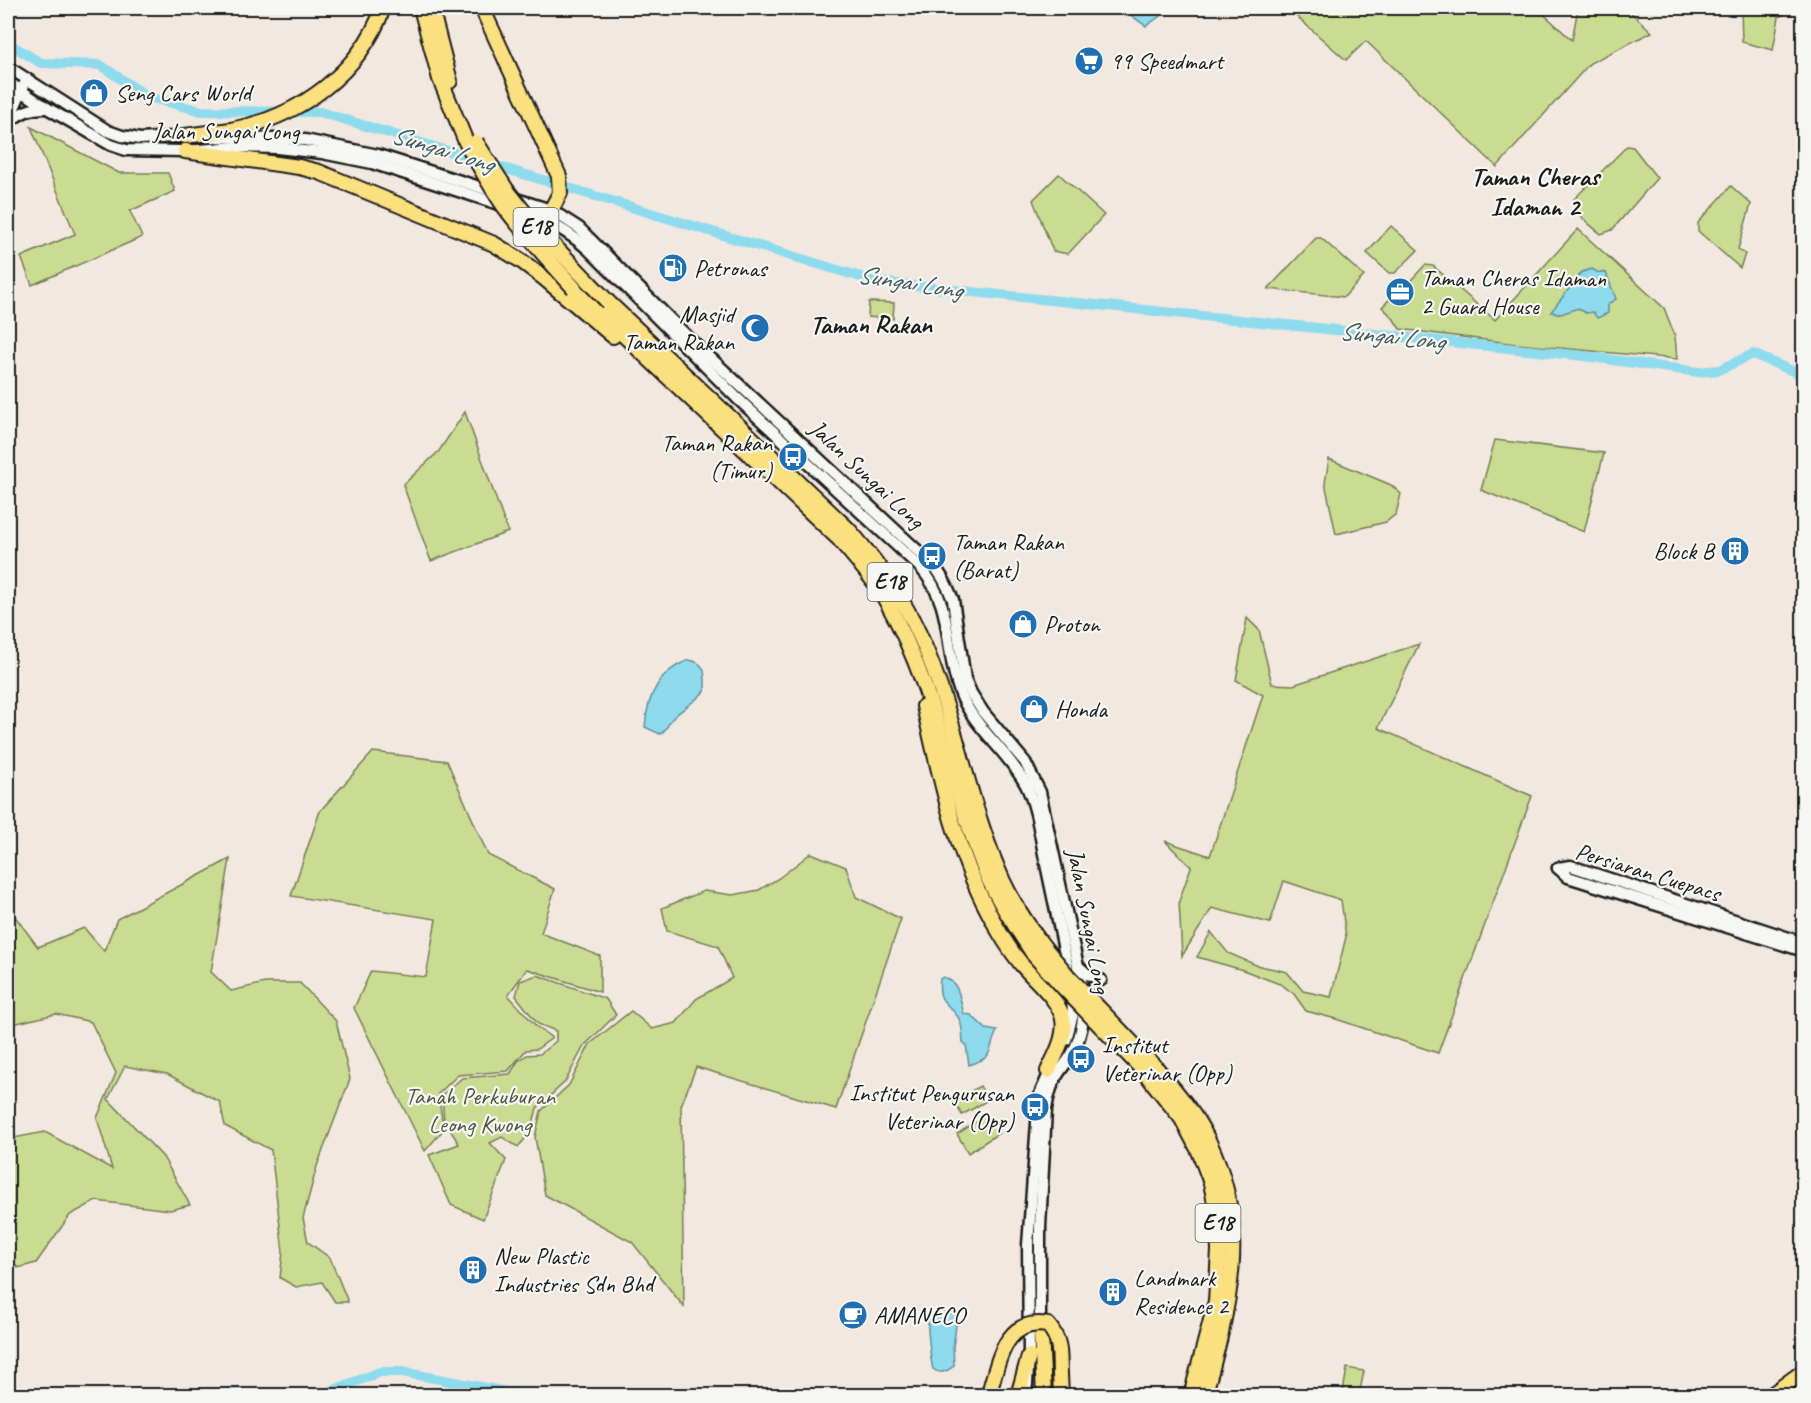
<svg xmlns="http://www.w3.org/2000/svg" width="1811" height="1403" font-family="Caveat,sans-serif">
	<rect width="100%" height="100%" fill="#f2e8e0"/>
	<filter id="ink" filterUnits="userSpaceOnUse"><feTurbulence type="fractalNoise" baseFrequency=".0167" numOctaves="2"/><feDisplacementMap in="SourceGraphic" scale="12" xChannelSelector="R" yChannelSelector="G"/><feConvolveMatrix kernelMatrix="1 2 1 2 8 2 1 2 1" color-interpolation-filters="sRGB"/></filter>
	<g filter="url(#ink)">
		<!-- green -->
		<g fill="#cadc91" stroke="#737c56" stroke-width="1.5" fill-rule="evenodd">
			<polygon points="1287,8 1537,8 1572,40 1578,8 1626,8 1652,32 1590,63 1497,167 1366,41 1346,60"/>
			<polygon points="1741,8 1794,8 1779,17 1773,50 1742,42"/>
			<polygon points="31,127 119,173 168,173 175,191 130,211 142,237 32,285 21,257 75,234"/>
			<path d="M 1627,146 L 1633,147 L 1657,178 L 1612,230 L 1601,234 C 1592,226 1571,213 1574,199 Z"/>
			<polygon points="1059,174 1104,215 1068,254 1053,251 1033,200"/>
			<polygon points="1731,186 1751,204 1738,249 1745,254 1740,268 1698,231 1698,223"/>
			<polygon points="1391,226 1418,250 1395,273 1389,273 1367,253"/>
			<path d="M 1578,229 L 1664,308 L 1675,336 L 1677,359 L 1517,344 L 1400,329 L 1393,318 L 1382,307 L 1393,296 L 1397,298 L 1404,291 L 1403,289 L 1425,265 L 1433,266 L 1495,320 ZM 1606,273 L 1612,293 L 1608,304 L 1586,313 L 1578,308 Z"/>
			<polygon points="1316,238 1321,238 1364,276 1344,297 1268,289"/>
			<polygon points="869,302 894,303 893,319 868,317"/>
			<polygon points="465,412 508,532 431,561 403,485 439,451"/>
			<polygon points="1495,440 1604,453 1584,532 1481,490"/>
			<polygon points="1329,459 1391,485 1401,494 1396,514 1386,522 1336,534 1325,483"/>
			<polygon points="1247,618 1259,630 1272,684 1293,685 1419,644 1378,728 1532,796 1438,1053 1336,1019 1306,1011 1294,994 1282,985 1243,970 1197,957 1211,932 1228,953 1256,965 1287,972 1303,991 1331,997 1346,937 1341,900 1284,881 1270,923 1212,908 1182,956 1179,901 1191,867 1165,841 1210,856 1263,695 1236,680"/>
			<polygon points="373,752 447,761 488,855 555,889 541,933 600,956 600,992 527,969 508,995 537,1027 552,1038 537,1049 526,1050 508,1071 458,1075 438,1094 444,1129 425,1151 354,1008 371,971 426,977 436,919 291,896 320,811"/>
			<polygon points="811,853 846,867 856,897 901,919 836,1109 696,1067 681,1106 684,1307 632,1242 545,1195 535,1137 541,1111 569,1085 590,1044 631,1011 652,1029 676,1023 696,999 732,978 718,946 667,931 662,908 704,891 733,895 759,890 779,878"/>
			<polygon points="230,859 211,972 231,991 265,983 300,983 336,1021 350,1079 317,1166 303,1218 308,1242 330,1258 348,1302 335,1302 322,1282 296,1287 280,1278 283,1252 271,1150 225,1126 220,1102 167,1074 125,1066 108,1099 163,1157 190,1205 170,1210 96,1201 70,1215 36,1263 18,1268 8,1255 8,1139 45,1132 112,1169 97,1118 116,1073 91,1022 56,1014 8,1025 8,907 38,947 84,928 104,951 117,919"/>
			<polygon points="537,975 606,999 616,1015 584,1046 565,1082 537,1108 531,1132 518,1147 502,1137 490,1143 506,1160 483,1219 451,1205 429,1155 459,1144 444,1120 442,1095 462,1078 510,1074 518,1061 527,1055 540,1054 556,1041 556,1031 538,1024 516,996 520,981"/>
			<polygon points="980,1086 988,1100 962,1115 954,1101"/>
			<polygon points="987,1115 999,1133 968,1153 957,1134"/>
			<polygon points="1347,1368 1364,1371 1359,1395 1343,1392"/>
		</g>
		<!-- water -->
		<g fill="#8edbee" stroke="#608f9a" stroke-width="1.5">
			<polygon points="1128,8 1153,8 1160,13 1160,16 1146,26 1128,13"/>
			<polygon points="1592,269 1597,272 1606,273 1616,299 1608,304 1608,313 1597,318 1593,312 1586,313 1578,308 1561,314 1551,312 1582,272"/>
			<path d="M 689,660 C 707,663 705,674 705,690 C 696,702 682,708 672,719 C 667,725 666,731 660,734 L 645,727 C 647,697 659,671 689,660 Z"/>
			<path d="M 943,977 C 961,983 959,999 964,1014 L 971,1015 L 986,1029 L 997,1031 C 986,1054 996,1056 969,1065 L 966,1045 L 963,1042 C 962,1034 963,1024 958,1017 C 947,1001 937,1004 940,979 Z"/>
			<path d="M 938,1310 L 955,1313 L 957,1319 L 953,1347 L 954,1365 C 949,1371 940,1375 933,1369 C 931,1364 927,1325 928,1321 C 929,1316 934,1313 938,1310 Z"/>
		</g>
		<g fill="none" stroke-linecap="round" stroke-linejoin="round">
			<!-- river -->
			<g stroke="#8edbee" stroke-width="10">
				<polyline points="8,43 41,63 100,65 148,97 201,111 320,112 877,282 1584,356 1698,372 1719,370 1753,354 1804,376"/>
				<polyline points="212,1396 235,1393 263,1396"/>
				<polyline points="319,1396 380,1372 402,1372 529,1396"/>
			</g>
			<!-- secondary casing -->
			<g stroke="#1c1c1c" stroke-width="15">
				<g id="secondary">
					<polyline points="8,67 108,131 122,136 140,139 191,136"/>
					<polyline points="8,82 47,108 111,145 126,150 185,151 238,147 277,148 322,153 372,163 505,206"/>
					<polyline points="8,122 24,85"/>
					<path d="M 8,122 C 21,113 30,107 47,108"/>
					<polyline points="212,137 305,140 378,155 498,193"/>
					<path d="M 513,198 L 551,210 L 579,228 L 689,338 L 933,565 C 943,576 948,587 953,600 L 965,679 L 971,693 L 983,712 L 1025,762 L 1040,792 L 1084,994 C 1084,1014 1083,1032 1074,1050 C 1070,1059 1063,1066 1058,1074 C 1051,1084 1048,1097 1046,1109 L 1040,1227 L 1040,1332"/>
					<path d="M 523,212 C 548,220 568,231 588,249 L 737,398 L 921,568 C 955,608 943,647 960,692 C 973,727 1008,751 1026,785 C 1037,807 1040,835 1045,859 C 1053,898 1062,937 1069,976"/>
					<polyline points="1558,868 1568,877 1804,951"/>
					<polyline points="1558,868 1571,866 1804,943"/>
					<polyline points="1078,966 1087,974 1101,980"/>
					<polyline points="1066,1040 1073,1014 1072,994"/>
					<polyline points="1026,1396 1029,1356 1028,1245 1038,1109 1040,1094 1053,1065"/>
				</g>
			</g>
			<!-- highway casing -->
			<g stroke="#1c1c1c" stroke-width="18">
				<g id="highway">
					<polyline points="421,8 440,79 466,142"/>
					<polyline points="431,8 450,81"/>
					<polyline points="482,8 559,176 560,193 546,220"/>
					<path d="M 185,136 C 201,134 216,132 231,130 C 299,117 360,73 383,8"/>
					<polyline points="185,151 299,167 319,172 494,244 520,260 544,278 613,336"/>
					<path d="M 574,288 L 839,539 C 856,559 875,580 888,604 C 935,688 950,784 986,873 C 998,902 1017,928 1034,955"/>
					<path d="M 608,302 L 847,528 C 873,557 895,587 913,621 C 953,701 964,790 999,872 C 1010,899 1026,923 1043,946"/>
					<path d="M 924,706 C 940,776 954,847 988,911 C 997,929 1009,949 1022,965 C 1035,980 1055,996 1062,1015 C 1068,1034 1056,1054 1048,1071"/>
					<polyline points="1142,1069 1182,1119 1199,1151 1211,1183 1217,1213 1219,1250 1216,1301 1191,1396"/>
					<path d="M 1157,1069 C 1176,1091 1195,1114 1208,1140 C 1251,1226 1229,1309 1204,1396"/>
					<polyline points="1041,1331 1044,1396"/>
					<polyline points="1060,1374 1061,1396"/>
					<polyline points="1018,1396 1029,1356"/>
					<polyline points="1770,1396 1804,1371"/>
				</g>
			</g>
			<!-- secondary -->
			<use href="#secondary" stroke="#f6f6f2" stroke-width="10"/>
			<!-- highway -->
			<use href="#highway" stroke="#fbe080" stroke-width="14"/>
			<!-- rail -->
			<polyline stroke="#1c1c1c" stroke-width="1.5" stroke-dasharray="9 4.5" stroke-linecap="butt" points="1797,1396 1804,1387"/>
			<!-- highway-bridge casing -->
			<g stroke="#1c1c1c" stroke-width="18" stroke-linecap="butt">
				<g id="highway-bridge">
					<path d="M 466,142 C 478,164 490,186 504,206 C 525,235 550,261 574,288"/>
					<polyline points="476,142 506,189 536,227 608,302"/>
					<polyline points="1043,946 1068,976 1157,1069"/>
					<polyline points="1034,955 1064,988 1142,1069"/>
					<path d="M 988,1396 C 999,1363 1003,1317 1048,1325 C 1062,1342 1059,1354 1060,1374"/>
				</g>
			</g>
			<!-- highway-bridge -->
			<use href="#highway-bridge" stroke="#fbe080" stroke-width="14"/>
		</g>
	</g>
	<!-- icons -->
	<defs>
		<g id="supermarket-disc" transform="scale(1.5)"><circle r="9.5" fill="#1f6fb2" stroke="#f6f6f2"/><path d="M-6-5.5h2.5l.6 2H6L4.5 2H-2.5L-4.4-4H-6ZM-1.5 3.2a1.3 1.3 0 1 0 .1 0ZM3 3.2a1.3 1.3 0 1 0 .1 0Z" fill="#fff"/></g>
		<g id="shop-disc" transform="scale(1.5)"><circle r="9.5" fill="#1f6fb2" stroke="#f6f6f2"/><path d="M-5-2.5h2.3a2.7 3.5 0 0 1 5.4 0H5L5.5 6h-11ZM-1.5-2.5h3a1.5 2.3 0 0 0-3 0Z" fill="#fff"/></g>
		<g id="fuel-disc" transform="scale(1.5)"><circle r="9.5" fill="#1f6fb2" stroke="#f6f6f2"/><path d="M-5.5-6h7V0h2V4h1.3V-2.5L3-4.5l.8-.8L6-3V5H2.5V1h-1V6h-7ZM-4.2-4.7v3.2H.2V-4.7Z" fill="#fff"/></g>
		<g id="office-disc" transform="scale(1.5)"><circle r="9.5" fill="#1f6fb2" stroke="#f6f6f2"/><path d="M-6-3h4V-5.5h4V-3h4V5H-6ZM-1-4.5V-3h2v-1.5ZM-6 0V1H6V0Z" fill="#fff"/></g>
		<g id="mosque-disc" transform="scale(1.5)"><circle r="9.5" fill="#1f6fb2" stroke="#f6f6f2"/><path d="M3.5-4.9A6 6 0 1 0 3.5 4.9A5 5 0 1 1 3.5-4.9Z" fill="#fff"/></g>
		<g id="bus-disc" transform="scale(1.5)"><circle r="9.5" fill="#1f6fb2" stroke="#f6f6f2"/><path d="M-5-6H5V4H4V6H2V4H-2V6H-4V4H-5ZM-3.5-4V0h7V-4ZM-3.5 1.2v1.5H-2V1.2ZM2 1.2v1.5H3.5V1.2Z" fill="#fff"/></g>
		<g id="building-disc" transform="scale(1.5)"><circle r="9.5" fill="#1f6fb2" stroke="#f6f6f2"/><path d="M-4-6H4V6H1V3H-1V6H-4ZM-2.5-4.3h1.7v1.8h-1.7ZM.8-4.3h1.7v1.8H.8ZM-2.5-1h1.7V.8h-1.7ZM.8-1h1.7V.8H.8Z" fill="#fff"/></g>
		<g id="cafe-disc" transform="scale(1.5)"><circle r="9.5" fill="#1f6fb2" stroke="#f6f6f2"/><path d="M-5.5-4.5H6V0H3Q3 3.5 0 3.5H-2.5Q-5.5 3.5-5.5 0ZM3-3.2v2h1.7v-2ZM-6 4.5H4V6H-6Z" fill="#fff"/></g>
	</defs>
	<g fill-rule="evenodd">
		<use href="#supermarket-disc" x="1089" y="61"/>
		<use href="#shop-disc" x="94" y="93"/>
		<use href="#fuel-disc" x="673" y="268"/>
		<use href="#office-disc" x="1400" y="292"/>
		<use href="#mosque-disc" x="755" y="328"/>
		<use href="#bus-disc" x="793" y="457"/>
		<use href="#building-disc" x="1735" y="551"/>
		<use href="#bus-disc" x="932" y="556"/>
		<use href="#shop-disc" x="1023" y="624"/>
		<use href="#shop-disc" x="1034" y="709"/>
		<use href="#bus-disc" x="1081" y="1059"/>
		<use href="#bus-disc" x="1035" y="1107"/>
		<use href="#building-disc" x="473" y="1270"/>
		<use href="#building-disc" x="1113" y="1292"/>
		<use href="#cafe-disc" x="853" y="1315"/>
	</g>
	<g text-anchor="middle" dominant-baseline="central" stroke-width="4.5" stroke-linejoin="round" paint-order="stroke">
		<!-- shield labels -->
		<g fill="#f6f6f2" stroke="#5d5d5c" stroke-width="1.5">
			<rect x="513.5" y="208" width="45" height="38" rx="4.5"/>
			<rect x="867.5" y="563" width="45" height="38" rx="4.5"/>
			<rect x="1195.5" y="1204" width="45" height="38" rx="4.5"/>
		</g>
		<g font-size="22" font-weight="bold" fill="#1c1c1c">
			<text x="536" y="227">E18</text>
			<text x="890" y="582">E18</text>
			<text x="1218" y="1223">E18</text>
		</g>
		<!-- poi labels -->
		<g font-size="24" fill="#1c1c1c" stroke="#f6f6f2" text-anchor="start">
			<text x="1110" y="61">99 Speedmart</text>
			<text x="115" y="93">Seng Cars World</text>
			<text x="694" y="268">Petronas</text>
			<text x="1421" y="278">Taman Cheras Idaman<tspan x="1421" dy="28">2 Guard House</tspan></text>
			<text x="734" y="314" text-anchor="end">Masjid<tspan x="734" dy="28">Taman Rakan</tspan></text>
			<text x="772" y="443" text-anchor="end">Taman Rakan<tspan x="772" dy="28">(Timur)</tspan></text>
			<text x="953" y="542">Taman Rakan<tspan x="953" dy="28">(Barat)</tspan></text>
			<text x="1714" y="551" text-anchor="end">Block B</text>
			<text x="1044" y="624">Proton</text>
			<text x="1055" y="709">Honda</text>
			<text x="1102" y="1045">Institut<tspan x="1102" dy="28">Veterinar (Opp)</tspan></text>
			<text x="1014" y="1093" text-anchor="end">Institut Pengurusan<tspan x="1014" dy="28">Veterinar (Opp)</tspan></text>
			<text x="494" y="1256">New Plastic<tspan x="494" dy="28">Industries Sdn Bhd</tspan></text>
			<text x="1134" y="1278">Landmark<tspan x="1134" dy="28">Residence 2</tspan></text>
			<text x="874" y="1315">AMANECO</text>
		</g>
		<!-- street labels -->
		<g font-size="24" fill="#1c1c1c" stroke="#f6f6f2">
			<text x="226" y="131">Jalan Sungai Long</text>
			<text transform="translate(867 474) rotate(43)">Jalan Sungai Long</text>
			<text transform="translate(1648 872) rotate(17)">Persiaran Cuepacs</text>
			<text transform="translate(1089 921) rotate(79)">Jalan Sungai Long</text>
		</g>
		<!-- park labels -->
		<g font-size="24" fill="#50563f" stroke="#f6f6f2">
			<text x="480" y="1096">Tanah Perkuburan<tspan x="480" dy="28">Leong Kwong</tspan></text>
		</g>
		<!-- water labels -->
		<g font-size="26" font-style="italic" fill="#3e555b" stroke="#f6f6f2">
			<text transform="translate(443 149) rotate(17)">Sungai Long</text>
			<text transform="translate(910 282) rotate(9)">Sungai Long</text>
			<text transform="translate(1392 336) rotate(6)">Sungai Long</text>
		</g>
		<!-- neighbourhood labels -->
		<g font-size="26" font-weight="bold" fill="#1c1c1c" stroke="#f6f6f2">
			<text x="1535" y="176">Taman Cheras<tspan x="1535" dy="30">Idaman 2</tspan></text>
			<text x="871" y="324">Taman Rakan</text>
		</g>
	</g>
	<!-- margin -->
	<rect width="1811" height="1403" fill="none" stroke="#f6f6f2" stroke-width="30"/>
	<rect x="15" y="15" width="1781" height="1373" fill="none" stroke="#1c1c1c" stroke-width="2" filter="url(#ink)"/>
</svg>
